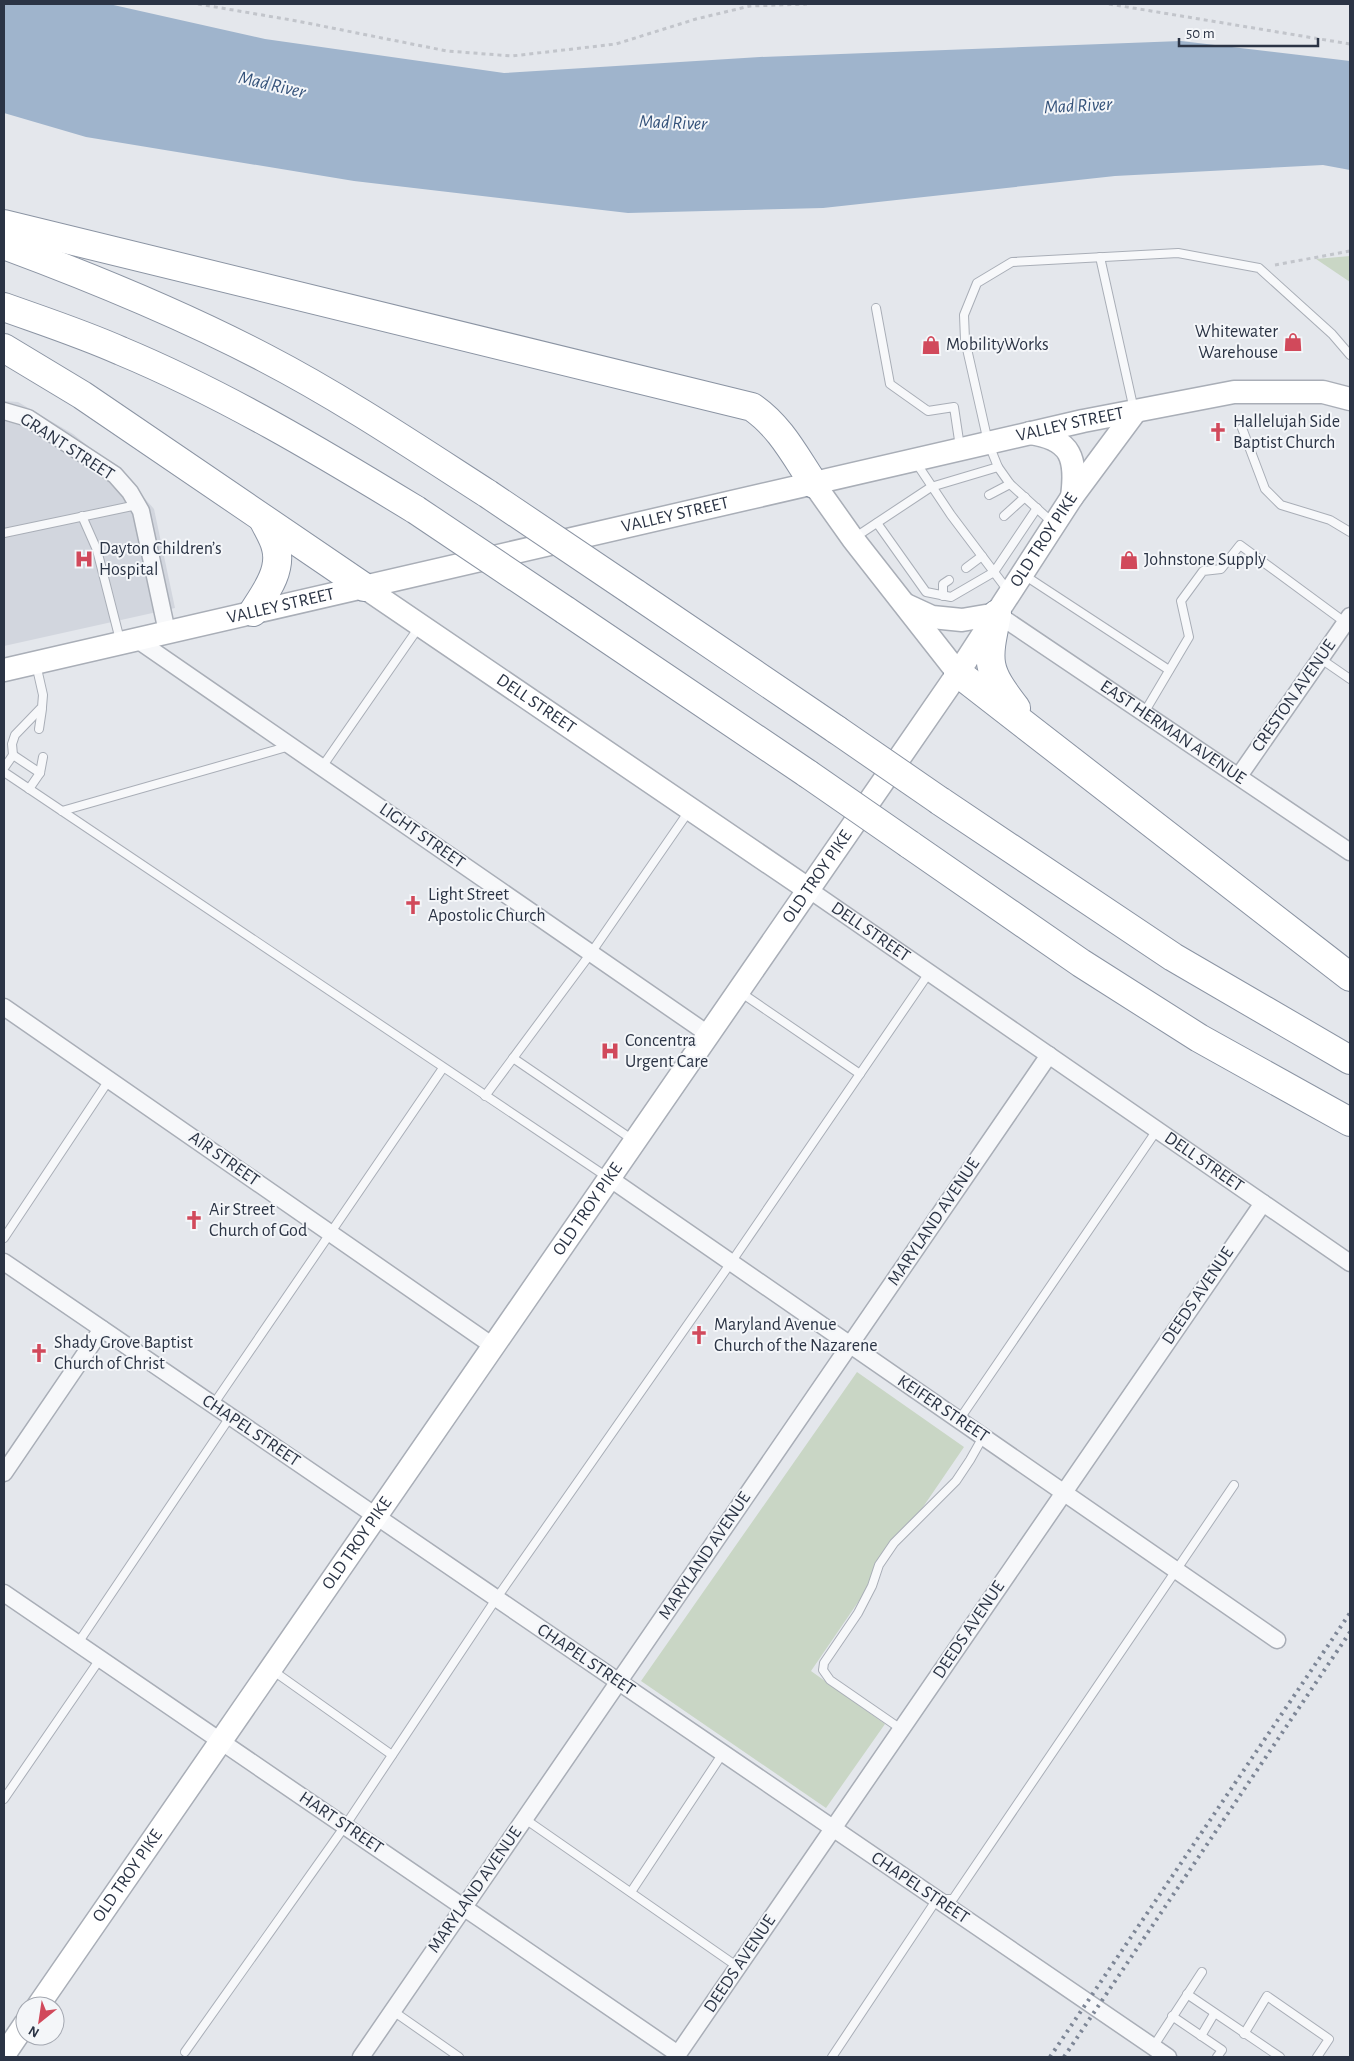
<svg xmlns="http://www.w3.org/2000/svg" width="1354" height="2061" font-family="'Alegreya Sans',sans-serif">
	<rect width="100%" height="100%" fill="#e4e7ec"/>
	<!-- built -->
	<polygon fill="#d2d6de" points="4,401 18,402 73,434 124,475 154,509 175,608 4,646"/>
	<!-- green -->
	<g fill="#c9d6c5">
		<polygon points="1350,256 1350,282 1316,259"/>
		<polygon points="857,1372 964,1447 811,1671 885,1724 826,1808 641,1681"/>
	</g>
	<!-- water -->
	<polygon fill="#9fb4cc" points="4,4 109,4 265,39 504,73 760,57 1181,41 1350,61 1350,170 1323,165 1115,176 823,208 628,213 354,181 86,137 4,113"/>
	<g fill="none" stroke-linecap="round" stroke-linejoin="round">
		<!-- service casing -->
		<g stroke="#a9aeb7" stroke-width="10">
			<g id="service">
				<polyline points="1100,257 1134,410"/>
				<polyline points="876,308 890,384 928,411 954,407 960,447"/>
				<polyline points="1242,428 1265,489 1281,505 1330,520 1350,532"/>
				<polyline points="915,461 951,515 1009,592"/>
				<polyline points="989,495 1010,484"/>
				<polyline points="82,516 97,550 120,640"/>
				<polyline points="1004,516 1025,497"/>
				<polyline points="877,523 926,592 951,597 994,572 1037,508"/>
				<polyline points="1053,523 1010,484 998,467 988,442 965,340 964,315 977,283 1012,262 1178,253 1259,268 1332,334 1350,355"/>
				<polyline points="4,533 137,505"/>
				<polyline points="854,538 931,487 998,467"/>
				<polyline points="966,568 982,556"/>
				<polyline points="1024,575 1169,670"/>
				<polyline points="943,596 943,584 949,580"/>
				<polyline points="1321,659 1350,679"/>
				<polyline points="1144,713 1189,637 1181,601 1203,571 1221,569 1240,545 1346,623"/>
				<polyline points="39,729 42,709"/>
				<polyline points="13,755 40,773"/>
				<polyline points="322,767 419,627"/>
				<polyline points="4,768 13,755 12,744 15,735 42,707 43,695 36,664"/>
				<polyline points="4,772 607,1177"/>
				<polyline points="29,789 40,773 43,757"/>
				<polyline points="62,811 290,746"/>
				<polyline points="740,992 860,1074"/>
				<polyline points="513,1058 633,1140"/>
				<polyline points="485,1096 591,953 689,811"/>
				<polyline points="4,1238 109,1080"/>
				<polyline points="213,1405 443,1068"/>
				<polyline points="959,1420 1157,1130"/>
				<polyline points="78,1643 230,1417"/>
				<polyline points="272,1670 392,1755"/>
				<polyline points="901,1729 830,1680 823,1670 824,1663 858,1613 872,1586 879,1565 894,1543 956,1481 970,1460 983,1437"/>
				<polyline points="4,1799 100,1659"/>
				<polyline points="525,1819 738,1967"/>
				<polyline points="631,1892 723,1753"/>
				<polyline points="1187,1994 1280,2057"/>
				<polyline points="393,2011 459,2057"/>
				<polyline points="1172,2016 1222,2050 1217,2057"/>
				<polyline points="1244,2034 1267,1996 1329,2039 1317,2057"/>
				<polyline points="1201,2036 1214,2014"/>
				<polyline points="1153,2047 1202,1972"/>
				<polyline points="185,2052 345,1826 496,1599 730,1264 929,973"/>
				<polyline points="832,2057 937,1899 953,1899 1234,1485"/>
			</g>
		</g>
		<!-- minor casing -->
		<g stroke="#a9aeb7" stroke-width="19">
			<g id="minor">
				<polyline points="4,411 28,418 115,475 130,492 141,511 167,632"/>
				<path id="s1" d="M 997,614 L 1350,852"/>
				<polyline points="136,639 708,1034"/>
				<polyline points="1239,776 1350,616"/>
				<path id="s2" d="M 808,889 L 1350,1263"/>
				<polyline points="4,1007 493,1346"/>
				<polyline points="609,1178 1277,1640"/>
				<polyline points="4,1262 1168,2057"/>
				<polyline points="4,1473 102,1329"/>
				<polyline points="4,1593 678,2054"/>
				<polyline points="361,2057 1049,1055"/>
				<polyline points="676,2057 1263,1203"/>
			</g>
		</g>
		<!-- secondary casing -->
		<g stroke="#a9aeb7" stroke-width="25">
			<g id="secondary">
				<path d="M 1030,433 C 1072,439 1077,459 1072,497"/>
				<polyline points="814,484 853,539 958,673"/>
				<path id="s3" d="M 364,587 L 808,889"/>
				<polyline points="906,605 932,617 962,620 997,614"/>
				<path id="s4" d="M 4,670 L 1083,421 L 1234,392 L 1323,392 L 1350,399"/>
				<path id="s5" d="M 38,2006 L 958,673 L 1072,497 L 1135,412"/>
				<polyline points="4,2055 25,2024"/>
			</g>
		</g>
		<!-- motorway casing -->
		<g stroke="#8b94a3" stroke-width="30">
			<g id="motorway">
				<path d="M 4,224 L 752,407 C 781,427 795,456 814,484"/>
				<path d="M 4,245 C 93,278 181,314 265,358 C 342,398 415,447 488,494"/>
				<path d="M 4,307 C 43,321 83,334 121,351 C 224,394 321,452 416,510"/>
				<polyline points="4,348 82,395 364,587"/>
				<polyline points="635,593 837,730"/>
				<polyline points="565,610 808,774"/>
				<path d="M 253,612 C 265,593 282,571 276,548 C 274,538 267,528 263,519"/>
				<path d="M 997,614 C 987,662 985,668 1016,708"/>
				<polyline points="958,673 1350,977"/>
				<polyline points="940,801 1173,957 1350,1060"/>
				<polyline points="909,844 1081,963 1199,1038 1350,1122"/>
			</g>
		</g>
		<!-- path -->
		<g stroke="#c2c5cb" stroke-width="3" stroke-dasharray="4 4" stroke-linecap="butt">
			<polyline points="198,4 297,21 447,51 512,56 616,44 696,19 750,6 807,4"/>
			<polyline points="1109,4 1350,44"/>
			<polyline points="1275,265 1350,251"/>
		</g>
		<!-- service -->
		<use href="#service" stroke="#f7f8fa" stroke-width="8"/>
		<!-- minor -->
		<use href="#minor" stroke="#f7f8fa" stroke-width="16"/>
		<!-- secondary -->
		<use href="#secondary" stroke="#fff" stroke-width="22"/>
		<!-- motorway -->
		<use href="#motorway" stroke="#fff" stroke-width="28"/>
		<!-- rail -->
		<g stroke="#7d8696" stroke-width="4" stroke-dasharray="2.5 5" stroke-linecap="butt">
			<polyline points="1050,2057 1350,1613"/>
			<polyline points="1064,2057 1350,1632"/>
		</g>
		<!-- motorway-bridge casing -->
		<g stroke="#8b94a3" stroke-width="30" stroke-linecap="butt">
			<g id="motorway-bridge">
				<polyline points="488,494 635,593"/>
				<polyline points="416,510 565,610"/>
				<polyline points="837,730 940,801"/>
				<polyline points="808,774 909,844"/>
			</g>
		</g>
		<!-- motorway-bridge -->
		<use href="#motorway-bridge" stroke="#fff" stroke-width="28"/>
	</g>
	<!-- icons -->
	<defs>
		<g id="shop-bare" transform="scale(1.5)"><path d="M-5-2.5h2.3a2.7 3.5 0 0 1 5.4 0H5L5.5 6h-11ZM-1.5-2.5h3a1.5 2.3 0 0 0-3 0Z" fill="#d1495b" stroke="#f4f6f9" stroke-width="2.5" paint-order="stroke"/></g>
		<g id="church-bare" transform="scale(1.5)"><path d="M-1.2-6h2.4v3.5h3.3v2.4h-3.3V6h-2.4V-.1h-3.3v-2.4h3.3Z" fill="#d1495b" stroke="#f4f6f9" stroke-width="2.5" paint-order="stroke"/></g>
		<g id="hospital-bare" transform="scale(1.5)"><path d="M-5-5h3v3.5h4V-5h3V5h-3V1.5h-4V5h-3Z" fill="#d1495b" stroke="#f4f6f9" stroke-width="2.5" paint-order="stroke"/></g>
	</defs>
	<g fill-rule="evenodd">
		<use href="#shop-bare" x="1293" y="342"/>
		<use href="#shop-bare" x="931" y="345"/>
		<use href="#church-bare" x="1218" y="432"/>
		<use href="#hospital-bare" x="84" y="559"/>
		<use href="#shop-bare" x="1129" y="560"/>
		<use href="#church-bare" x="413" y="905"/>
		<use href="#hospital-bare" x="610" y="1051"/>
		<use href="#church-bare" x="194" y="1220"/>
		<use href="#church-bare" x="699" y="1335"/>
		<use href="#church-bare" x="39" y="1353"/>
	</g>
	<g text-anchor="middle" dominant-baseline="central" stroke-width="4" stroke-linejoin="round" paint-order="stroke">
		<!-- poi labels -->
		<g font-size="18" fill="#2b3445" stroke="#f4f6f9" text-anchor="start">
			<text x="1278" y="332" text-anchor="end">Whitewater<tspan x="1278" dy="21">Warehouse</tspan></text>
			<text x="946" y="345">MobilityWorks</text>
			<text x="1233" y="422">Hallelujah Side<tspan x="1233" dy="21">Baptist Church</tspan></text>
			<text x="99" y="549">Dayton Children’s<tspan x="99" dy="21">Hospital</tspan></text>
			<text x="1144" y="560">Johnstone Supply</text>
			<text x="428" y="895">Light Street<tspan x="428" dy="21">Apostolic Church</tspan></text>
			<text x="625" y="1041">Concentra<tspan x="625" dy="21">Urgent Care</tspan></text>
			<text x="209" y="1210">Air Street<tspan x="209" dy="21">Church of God</tspan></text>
			<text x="714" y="1325">Maryland Avenue<tspan x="714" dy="21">Church of the Nazarene</tspan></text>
			<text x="54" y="1343">Shady Grove Baptist<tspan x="54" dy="21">Church of Christ</tspan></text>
		</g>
		<!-- street labels -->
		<g font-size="18" fill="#2b3445" stroke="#f4f6f9">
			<text stroke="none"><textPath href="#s4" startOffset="1094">VALLEY STREET</textPath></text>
			<text transform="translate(67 447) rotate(33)">GRANT STREET</text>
			<text stroke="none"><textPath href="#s4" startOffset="689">VALLEY STREET</textPath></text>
			<text stroke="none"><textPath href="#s5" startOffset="1778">OLD TROY PIKE</textPath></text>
			<text stroke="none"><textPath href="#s4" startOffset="284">VALLEY STREET</textPath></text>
			<text transform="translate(1294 696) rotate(-55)">CRESTON AVENUE</text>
			<text stroke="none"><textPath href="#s3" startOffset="208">DELL STREET</textPath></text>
			<text stroke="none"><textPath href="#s1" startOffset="212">EAST HERMAN AVENUE</textPath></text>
			<text transform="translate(422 836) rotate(35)">LIGHT STREET</text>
			<text stroke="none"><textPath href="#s5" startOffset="1372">OLD TROY PIKE</textPath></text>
			<text stroke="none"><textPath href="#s2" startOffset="76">DELL STREET</textPath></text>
			<text transform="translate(224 1159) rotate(35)">AIR STREET</text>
			<text stroke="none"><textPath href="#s2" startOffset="481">DELL STREET</textPath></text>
			<text stroke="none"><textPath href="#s5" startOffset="968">OLD TROY PIKE</textPath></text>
			<text transform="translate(934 1222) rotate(-56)">MARYLAND AVENUE</text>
			<text transform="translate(1198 1296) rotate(-56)">DEEDS AVENUE</text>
			<text transform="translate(943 1409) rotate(34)">KEIFER STREET</text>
			<text transform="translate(251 1431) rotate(34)">CHAPEL STREET</text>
			<text stroke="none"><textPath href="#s5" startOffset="562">OLD TROY PIKE</textPath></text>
			<text transform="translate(705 1556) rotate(-56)">MARYLAND AVENUE</text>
			<text transform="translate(969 1630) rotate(-56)">DEEDS AVENUE</text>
			<text transform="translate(586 1660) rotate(34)">CHAPEL STREET</text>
			<text transform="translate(341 1823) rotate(34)">HART STREET</text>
			<text stroke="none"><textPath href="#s5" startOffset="158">OLD TROY PIKE</textPath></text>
			<text transform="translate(920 1888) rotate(34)">CHAPEL STREET</text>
			<text transform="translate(475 1890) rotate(-55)">MARYLAND AVENUE</text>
			<text transform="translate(740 1964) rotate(-56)">DEEDS AVENUE</text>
		</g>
		<!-- water labels -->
		<g font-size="19" font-style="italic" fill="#34527a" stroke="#f4f6f9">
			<text transform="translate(272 85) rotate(13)">Mad River</text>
			<text transform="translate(1078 106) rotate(-3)">Mad River</text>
			<text transform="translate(673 123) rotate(2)">Mad River</text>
		</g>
	</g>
	<!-- border -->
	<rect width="1354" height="2061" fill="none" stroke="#2b3445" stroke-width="10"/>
	<!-- north arrow -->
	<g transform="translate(40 2021) rotate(210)"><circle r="24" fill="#f4f6f9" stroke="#a4a8b1"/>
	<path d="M0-4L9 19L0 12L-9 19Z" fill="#d1495b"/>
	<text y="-8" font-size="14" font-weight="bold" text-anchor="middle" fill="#2b3445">N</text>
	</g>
	<!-- scale -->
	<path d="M1179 38v8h139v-8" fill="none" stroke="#2b3445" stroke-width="2.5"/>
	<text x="1186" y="38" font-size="15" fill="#2b3445" stroke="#f4f6f9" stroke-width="4" paint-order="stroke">50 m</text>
</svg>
